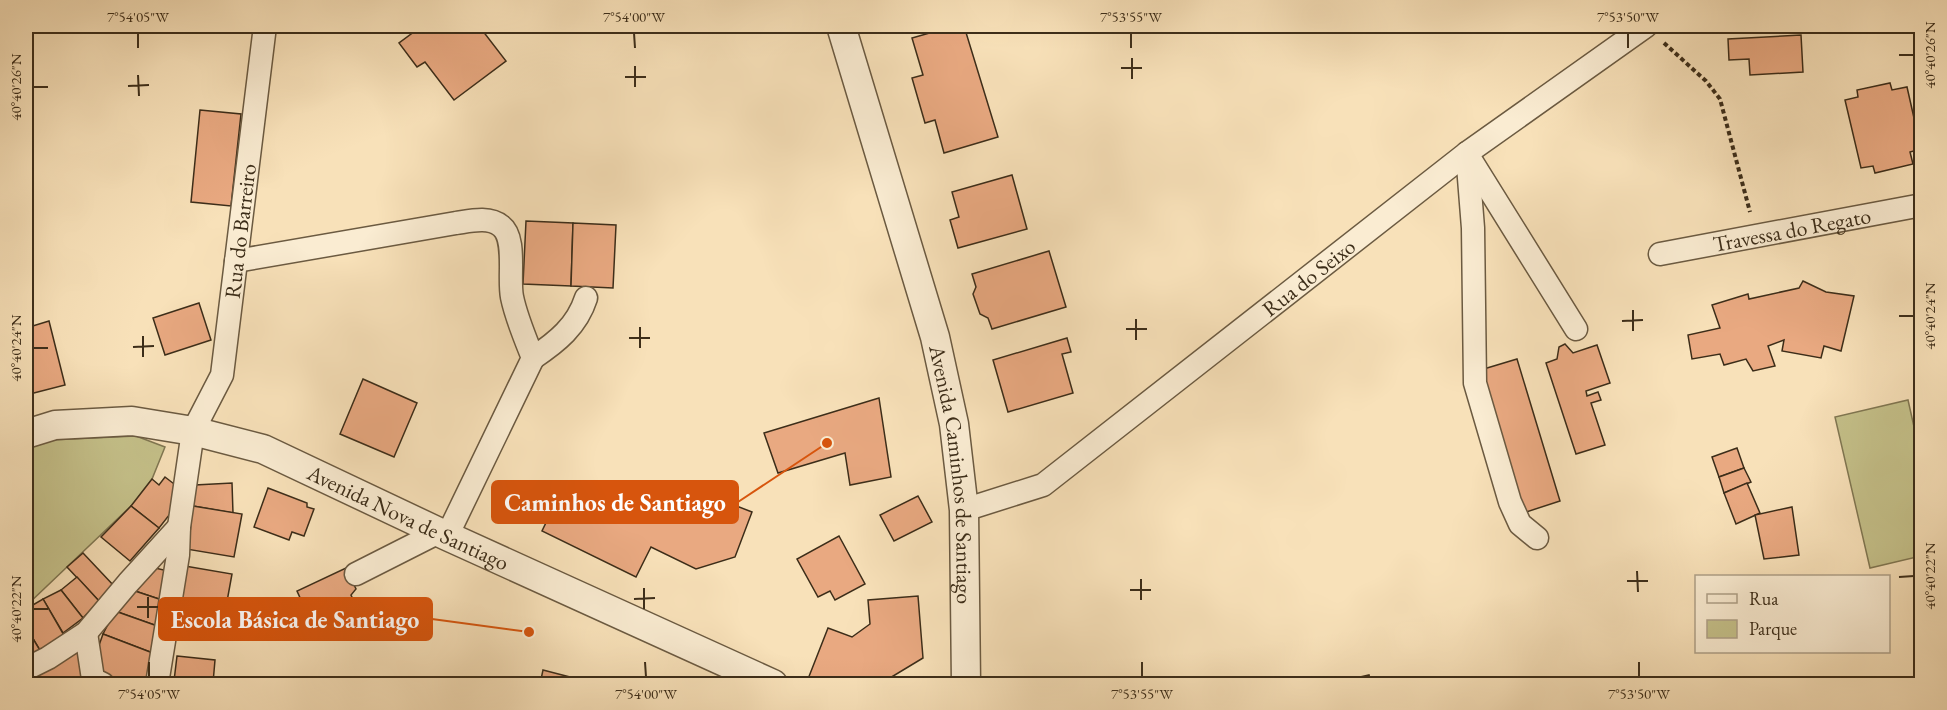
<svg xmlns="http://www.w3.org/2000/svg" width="1947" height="710" font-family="'EB Garamond',serif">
	<rect width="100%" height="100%" fill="#f8e1b9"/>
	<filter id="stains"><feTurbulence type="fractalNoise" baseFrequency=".00333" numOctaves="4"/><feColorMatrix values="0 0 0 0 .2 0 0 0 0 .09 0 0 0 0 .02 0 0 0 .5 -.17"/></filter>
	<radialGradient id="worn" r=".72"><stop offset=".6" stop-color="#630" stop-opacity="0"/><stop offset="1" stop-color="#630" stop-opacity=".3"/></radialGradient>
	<!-- green -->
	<g fill="#c5c18a" stroke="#807752" stroke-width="1.5">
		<polygon points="1908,400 1921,458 1921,556 1870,568 1835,417"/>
		<polygon points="136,436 165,447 152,479 131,506 26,606 26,447 50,440"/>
	</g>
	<!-- building -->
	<g fill="#e9a981" stroke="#3c2d19" stroke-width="1.5">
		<polygon points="422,26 479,26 506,61 454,100 425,62 417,67 399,43"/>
		<polygon points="954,26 964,26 998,137 944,153 935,120 925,123 912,78 923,75 912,38"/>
		<polygon points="1801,35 1803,72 1750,75 1749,59 1729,60 1728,39"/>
		<polygon points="1890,83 1892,90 1907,87 1921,149 1910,152 1913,164 1875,173 1873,166 1861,168 1845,100 1858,97 1857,90"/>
		<polygon points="200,110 241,114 231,206 191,202"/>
		<polygon points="1012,175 1027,229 958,248 950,220 959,217 952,192"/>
		<polygon points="526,221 573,223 571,286 523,284"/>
		<polygon points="573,223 616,225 613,288 571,286"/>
		<polygon points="1049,251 1066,307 992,329 988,318 980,314 973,294 976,287 972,274"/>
		<polygon points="1803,281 1826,292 1854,296 1841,351 1824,346 1821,358 1782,351 1784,340 1768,346 1775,366 1753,371 1746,359 1724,365 1720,354 1692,359 1688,335 1720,328 1712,305 1748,294 1749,299 1799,288"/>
		<polygon points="199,303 211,340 165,355 153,318"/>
		<polygon points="49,321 65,385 26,395 26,328"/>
		<polygon points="1067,338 1071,352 1062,354 1073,393 1008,412 993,360"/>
		<polygon points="1565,344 1573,353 1597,345 1610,383 1586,391 1587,396 1598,392 1601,400 1591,403 1605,445 1576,454 1546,363 1557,359 1559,347"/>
		<polygon points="1517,359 1560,501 1520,514 1477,371"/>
		<polygon points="363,379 417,403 394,457 340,434"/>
		<polygon points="879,398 891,477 850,485 845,453 778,473 764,433"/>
		<polygon points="1737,448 1744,468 1719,477 1712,457"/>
		<polygon points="1744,468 1751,482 1724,493 1719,477"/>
		<polygon points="165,477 178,487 177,505 159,528 131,506 152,479 159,485"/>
		<polygon points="675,482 752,512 735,557 696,569 651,547 636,577 542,531 555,504 601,489 664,513"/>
		<polygon points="232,483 233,513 193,506 195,485"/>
		<polygon points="1747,483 1760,513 1736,524 1724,493"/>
		<polygon points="268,488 307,503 307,507 314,509 304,536 292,532 289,540 254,527"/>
		<polygon points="918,496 932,522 894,541 880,515"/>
		<polygon points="131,506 159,528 130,561 101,537"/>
		<polygon points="193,506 242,514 234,557 186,549"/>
		<polygon points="1792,507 1799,555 1764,559 1755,515"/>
		<polygon points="839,536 865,584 835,600 830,591 818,597 797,559"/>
		<polygon points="83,553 115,587 99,601 67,567"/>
		<polygon points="179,565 232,574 224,618 172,609"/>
		<polygon points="147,566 172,572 168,602 129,589"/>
		<polygon points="346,568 356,589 351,595 361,617 318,637 297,591"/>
		<polygon points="77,577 99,601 83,618 61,590"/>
		<polygon points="129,589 168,602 163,628 115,611"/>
		<polygon points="61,590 83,618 63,633 43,599"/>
		<polygon points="918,596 923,658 880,684 822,684 808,679 828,628 852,637 870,624 868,600"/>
		<polygon points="43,599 66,639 41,652 26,627 26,609"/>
		<polygon points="115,611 163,628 158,655 103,634"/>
		<polygon points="26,627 41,652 26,661"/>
		<polygon points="103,634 158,655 152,684 125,684 95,675 97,651"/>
		<polygon points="86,650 90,684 62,684 62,681 32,681 31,677 64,657"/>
		<polygon points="177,656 215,660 213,683 174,681"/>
		<polygon points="543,670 597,684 540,684"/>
		<polygon points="1369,675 1371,684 1330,684"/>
		<polygon points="602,679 624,684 600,684"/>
		<rect x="32" y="681" width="30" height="3"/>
		<polygon points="163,681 221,683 162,684"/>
		<rect x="281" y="681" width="30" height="3"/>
	</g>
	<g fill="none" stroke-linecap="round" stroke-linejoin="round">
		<!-- minor casing -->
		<g stroke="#6b5a41" stroke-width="25">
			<g id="minor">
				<polyline points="1467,153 1473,228 1475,383 1510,502 1520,524 1537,538"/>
				<polyline points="1469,157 1576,329"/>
				<path id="s1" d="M 1660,254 L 1922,205"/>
				<path d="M 236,261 L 456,223 C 470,221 489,216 501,226 C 517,238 508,277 512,297 C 516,317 525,338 533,358 L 447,536"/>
				<path d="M 533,358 C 557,342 577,326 586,298"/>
				<path id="s2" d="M 964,510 L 1043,485 L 1467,153 L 1646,26"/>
				<polyline points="356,574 439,532"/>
				<polyline points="86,633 93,679 103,684"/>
				<polyline points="26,669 48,658 86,633 128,583 179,527"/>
				<path id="s3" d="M 157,684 L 178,555 L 179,527 L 193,431 L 222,375 L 265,26"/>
			</g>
		</g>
		<!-- tertiary casing -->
		<g stroke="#6b5a41" stroke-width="31">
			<g id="tertiary">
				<path id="s4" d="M 841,26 L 935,337 L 954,424 L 964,510 L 966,684"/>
				<path id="s5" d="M 26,434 L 55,425 L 132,421 L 193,431 L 263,449 L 447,536 L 773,684"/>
			</g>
		</g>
		<!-- path -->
		<polyline stroke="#3c2d19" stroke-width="4" stroke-dasharray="4.5 3" stroke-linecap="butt" points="1664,43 1706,81 1720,99 1750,212"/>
		<!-- minor -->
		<use href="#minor" stroke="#faecd2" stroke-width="22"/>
		<!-- tertiary -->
		<use href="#tertiary" stroke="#faecd2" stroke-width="28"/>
	</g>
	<!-- ticks -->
	<path fill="none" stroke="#3c2d19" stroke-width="2" d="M 138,33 L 138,48M 634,33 L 635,48M 1131,33 L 1131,48M 1628,33 L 1628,48M 1899,55 L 1914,55M 1132,58 L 1132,79M 635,66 L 635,87M 1121,68 L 1142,68M 138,75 L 139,96M 625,77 L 646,77M 128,86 L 149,85M 33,87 L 48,87M 1633,310 L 1633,331M 1899,316 L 1914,316M 1136,319 L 1136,340M 1622,321 L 1643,320M 640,327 L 640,348M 1126,329 L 1147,329M 143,336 L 143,357M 629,338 L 650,338M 133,347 L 154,346M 33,348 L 48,348M 1637,571 L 1638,592M 1899,577 L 1914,576M 1141,579 L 1141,600M 1627,581 L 1648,581M 644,588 L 644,609M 1130,590 L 1151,590M 148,597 L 148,618M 634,599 L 655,598M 137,607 L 158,607M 33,609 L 48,609M 149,662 L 149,677M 645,662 L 646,677M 1142,662 L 1142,677M 1639,662 L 1639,677"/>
	<g text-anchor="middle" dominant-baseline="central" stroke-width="4.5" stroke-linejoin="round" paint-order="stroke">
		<!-- street labels -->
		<g font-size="22" fill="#3c2d19" stroke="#faecd2">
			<text stroke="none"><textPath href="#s1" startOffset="134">Travessa do Regato</textPath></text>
			<text stroke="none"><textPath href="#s3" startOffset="464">Rua do Barreiro</textPath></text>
			<text stroke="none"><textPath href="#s2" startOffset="420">Rua do Seixo</textPath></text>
			<text stroke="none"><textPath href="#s4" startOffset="464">Avenida Caminhos de Santiago</textPath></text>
			<text stroke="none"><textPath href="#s5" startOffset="402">Avenida Nova de Santiago</textPath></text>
		</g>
	</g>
	<!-- callouts -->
	<path fill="none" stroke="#d7550d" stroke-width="2" d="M827 443L738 502M529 632L432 619"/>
	<g fill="#d7550d" stroke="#faecd2" stroke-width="2">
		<circle cx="827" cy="443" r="6"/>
		<circle cx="529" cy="632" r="6"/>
	</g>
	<g fill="#d7550d" stroke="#d7550d" stroke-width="2">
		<rect x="492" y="481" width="246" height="42" rx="6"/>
		<rect x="159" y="598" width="273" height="42" rx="6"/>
	</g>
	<g font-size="24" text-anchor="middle" font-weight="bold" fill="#fff">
		<text x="615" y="511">Caminhos de Santiago</text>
		<text x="295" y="628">Escola Básica de Santiago</text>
	</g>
	<!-- margin -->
	<rect width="1947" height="710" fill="none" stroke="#f8e1b9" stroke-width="66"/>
	<!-- legend -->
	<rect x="1695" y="575" width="195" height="78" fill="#faecd2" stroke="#aea088" stroke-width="1.5"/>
	<rect x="1707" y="594" width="30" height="9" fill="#faecd2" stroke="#aea088" stroke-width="1.5"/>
	<text x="1749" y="605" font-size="18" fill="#3c2d19">Rua</text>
	<rect x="1707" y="620" width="30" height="18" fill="#c5c18a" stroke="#aea088" stroke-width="1.5"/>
	<text x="1749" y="635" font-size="18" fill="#3c2d19">Parque</text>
	<rect x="33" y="33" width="1881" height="644" fill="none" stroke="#3c2d19" stroke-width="2"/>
	<g font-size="15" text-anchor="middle" fill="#3c2d19">
		<text x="138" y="22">7°54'05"W</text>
		<text x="634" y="22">7°54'00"W</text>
		<text x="1131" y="22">7°53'55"W</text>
		<text x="1628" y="22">7°53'50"W</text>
		<text transform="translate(1930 55) rotate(-90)" y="5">40°40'26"N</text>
		<text transform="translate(16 87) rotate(-90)" y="5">40°40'26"N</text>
		<text transform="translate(1930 316) rotate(-90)" y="5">40°40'24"N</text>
		<text transform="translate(16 348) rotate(-90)" y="5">40°40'24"N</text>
		<text transform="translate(1930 576) rotate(-90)" y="5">40°40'22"N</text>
		<text transform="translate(16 609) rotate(-90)" y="5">40°40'22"N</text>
		<text x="149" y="699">7°54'05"W</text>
		<text x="646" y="699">7°54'00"W</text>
		<text x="1142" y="699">7°53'55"W</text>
		<text x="1639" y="699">7°53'50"W</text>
	</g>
	<rect width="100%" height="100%" filter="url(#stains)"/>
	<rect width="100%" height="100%" fill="url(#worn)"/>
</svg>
